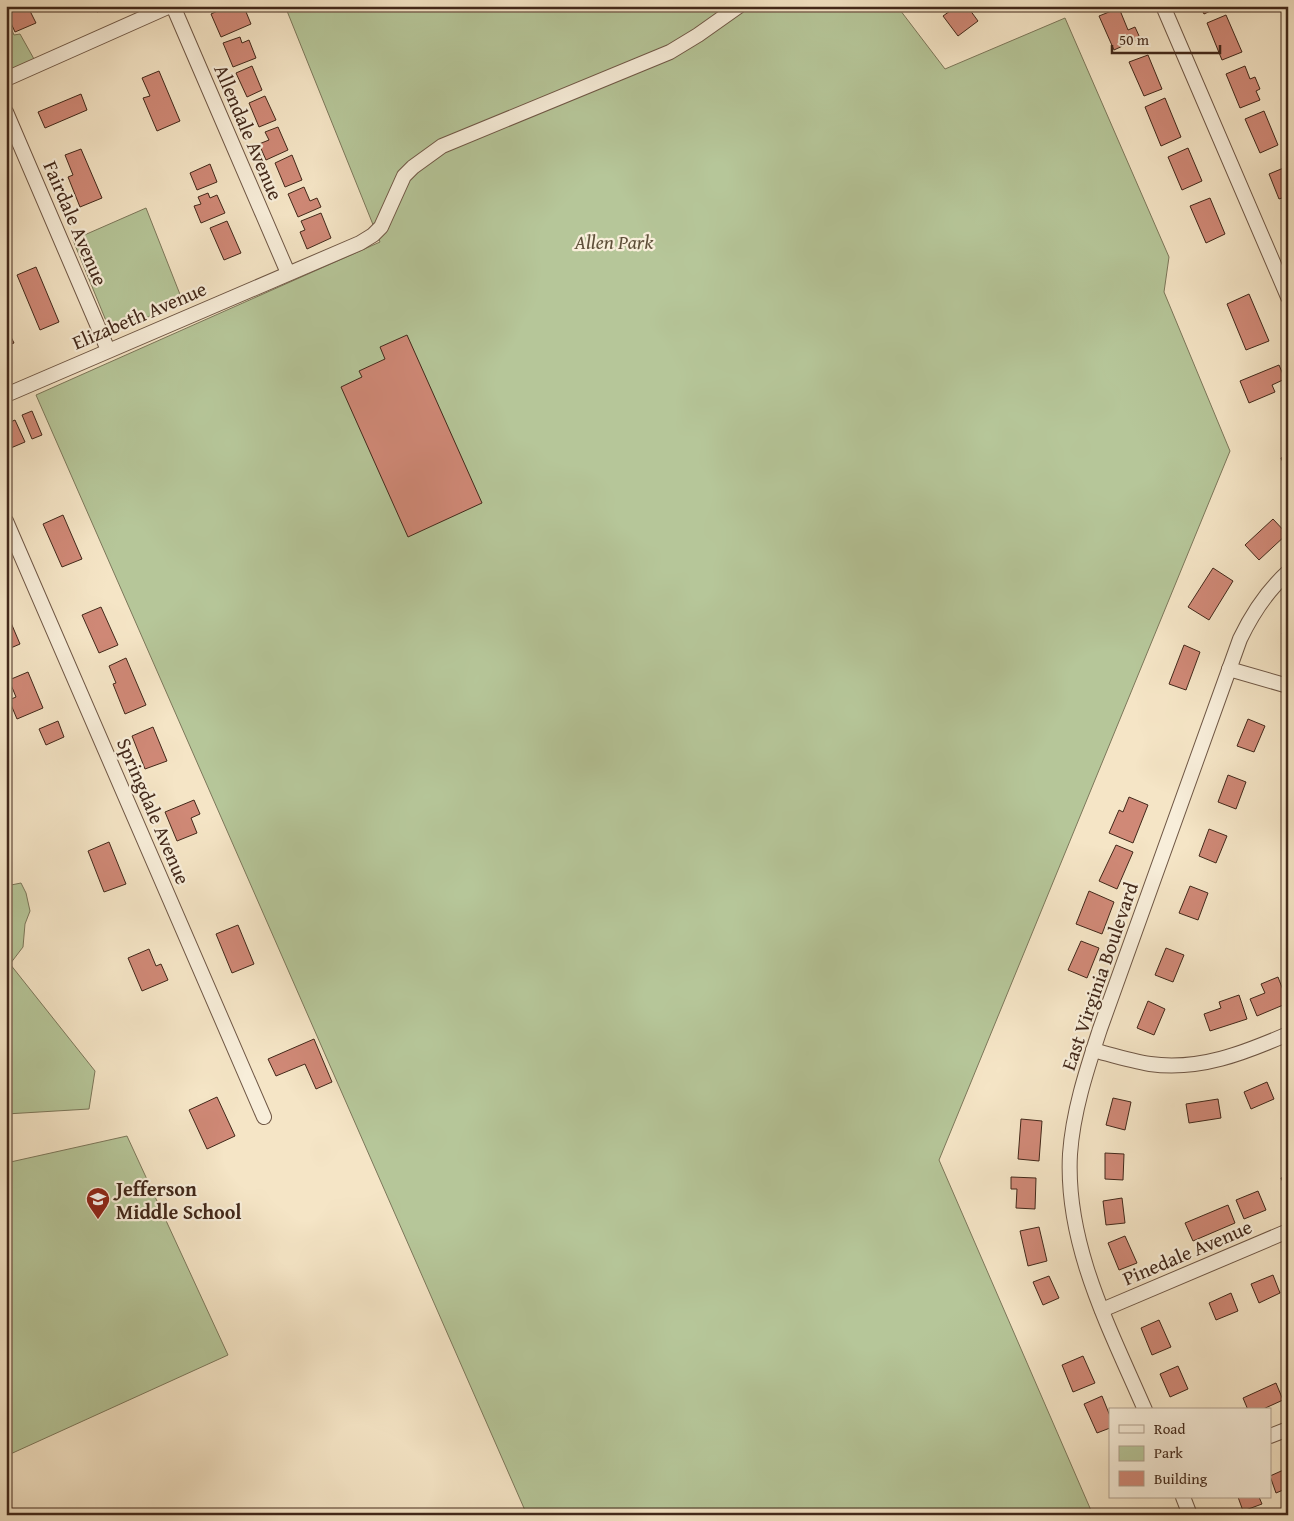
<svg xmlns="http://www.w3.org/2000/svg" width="1294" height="1521" font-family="'Gentium Book Plus',serif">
	<rect width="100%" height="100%" fill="#f5e5c6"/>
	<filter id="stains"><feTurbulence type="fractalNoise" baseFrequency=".004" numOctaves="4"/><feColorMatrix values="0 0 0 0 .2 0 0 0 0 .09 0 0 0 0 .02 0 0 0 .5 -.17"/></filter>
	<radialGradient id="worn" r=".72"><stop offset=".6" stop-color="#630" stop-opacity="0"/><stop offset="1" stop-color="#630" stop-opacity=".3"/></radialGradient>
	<!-- green -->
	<g fill="#b6c699" stroke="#7c775a">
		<polygon points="285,6 897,6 945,69 1065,18 1169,257 1164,292 1230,451 939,1160 1093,1515 527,1515 36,395 380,242"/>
		<polygon points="11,28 14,35 20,34 34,59 6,72 6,30"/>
		<polygon points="146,208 183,302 111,333 73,240"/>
		<polygon points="21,883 26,893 30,911 25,924 23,947 10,964 95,1071 89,1109 6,1114 6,886"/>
		<polygon points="127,1136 228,1355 6,1456 6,1163"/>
	</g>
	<!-- building -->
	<g fill="#d08977" stroke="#42281a">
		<polygon points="6,6 35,6 36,8 30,11 36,23 15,32 6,12"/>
		<polygon points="94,6 110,6 97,12"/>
		<polygon points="228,6 235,6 237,10 244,7 251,24 221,37 211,14"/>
		<polygon points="957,6 967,6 978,21 958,36 943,16"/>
		<polygon points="1200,6 1221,6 1204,14"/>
		<polygon points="1119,8 1128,30 1135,27 1140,38 1114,50 1099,16"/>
		<polygon points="1226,15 1242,52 1222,60 1207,23"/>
		<polygon points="240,37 242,43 249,40 256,58 233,67 223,43"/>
		<polygon points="1148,55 1162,89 1144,96 1129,62"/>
		<polygon points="252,66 262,90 247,97 236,73"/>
		<polygon points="1245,66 1250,79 1255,77 1260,89 1256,91 1260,100 1240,108 1226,74"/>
		<polygon points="159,71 180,121 157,131 143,98 150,96 142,78"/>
		<polygon points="81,94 87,110 45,128 38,112"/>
		<polygon points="265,96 276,120 259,127 249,103"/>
		<polygon points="1165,98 1181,137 1161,146 1145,107"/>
		<polygon points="1264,111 1278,145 1260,153 1245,119"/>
		<polygon points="278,127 288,150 266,160 259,144 269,140 265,132"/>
		<polygon points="1188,148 1202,181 1182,190 1168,157"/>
		<polygon points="81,149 102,198 80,207 68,177 73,175 65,155"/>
		<polygon points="292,155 302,180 285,187 275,163"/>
		<polygon points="210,164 217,182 197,190 190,173"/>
		<polygon points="1286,167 1288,172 1288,196 1279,199 1269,174"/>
		<polygon points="304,187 310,201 317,198 321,207 298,217 288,194"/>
		<polygon points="208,193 210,198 217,195 225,213 201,223 194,206 201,204 198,197"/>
		<polygon points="1210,198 1225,234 1206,243 1190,206"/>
		<polygon points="321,213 331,238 307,249 300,232 305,230 301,221"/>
		<polygon points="227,221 241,253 224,260 210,228"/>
		<polygon points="36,267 59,322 40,330 17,275"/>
		<polygon points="1249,294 1269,341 1246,350 1227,304"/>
		<polygon points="6,331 8,331 14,343 6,346"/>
		<polygon points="407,335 482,503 408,537 341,387 362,377 359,371 385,359 380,347"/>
		<polygon points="1279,365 1285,379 1272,385 1275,392 1249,403 1240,381"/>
		<polygon points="32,411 42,435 32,439 22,415"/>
		<polygon points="15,420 25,442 6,450 6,424"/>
		<polygon points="1288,455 1288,474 1281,458"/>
		<polygon points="63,515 82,559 62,567 43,524"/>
		<polygon points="1273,519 1287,534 1259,560 1245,545"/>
		<polygon points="1213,568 1233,581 1209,620 1188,607"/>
		<polygon points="101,607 118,645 99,653 82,615"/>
		<polygon points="6,611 20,644 6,650"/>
		<polygon points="1288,626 1288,638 1282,634"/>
		<polygon points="1184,645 1200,652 1186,690 1169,684"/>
		<polygon points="126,658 146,705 125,714 113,684 116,683 109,666"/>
		<polygon points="28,672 43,708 17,719 9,700 16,697 9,680"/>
		<polygon points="1248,719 1265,726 1254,752 1237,746"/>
		<polygon points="58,721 64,737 46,745 39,729"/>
		<polygon points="153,727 167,761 145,769 132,736"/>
		<polygon points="1228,775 1246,782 1236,809 1218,802"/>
		<polygon points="1129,797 1148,805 1133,843 1109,833 1119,810 1123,812"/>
		<polygon points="194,800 200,814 191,818 197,833 177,841 165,812"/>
		<polygon points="1209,829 1227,836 1216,863 1199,856"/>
		<polygon points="109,842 126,884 104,892 88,851"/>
		<polygon points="1116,845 1133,852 1117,889 1099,881"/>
		<polygon points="1190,886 1208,893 1198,920 1179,913"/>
		<polygon points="1089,891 1114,902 1102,934 1076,924"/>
		<polygon points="238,925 254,964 232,973 216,934"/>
		<polygon points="1081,941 1099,948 1087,978 1068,970"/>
		<polygon points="1166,948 1184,955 1173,982 1155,975"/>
		<polygon points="149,949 156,966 161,964 168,980 142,991 128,958"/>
		<polygon points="1278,977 1288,1003 1257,1016 1250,999 1265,993 1261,984"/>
		<polygon points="1239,995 1247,1019 1210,1031 1204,1014 1221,1008 1219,1002"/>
		<polygon points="1148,1001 1165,1009 1154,1035 1137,1028"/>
		<polygon points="314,1039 332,1082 316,1089 305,1064 276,1076 268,1059"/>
		<polygon points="1267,1082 1274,1099 1251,1109 1244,1092"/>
		<polygon points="217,1097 235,1136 207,1149 189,1110"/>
		<polygon points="1113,1098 1131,1102 1125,1130 1106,1125"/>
		<polygon points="1218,1099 1221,1118 1189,1123 1186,1104"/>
		<polygon points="1021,1119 1042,1121 1039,1161 1018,1159"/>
		<polygon points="1105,1153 1124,1154 1123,1180 1105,1179"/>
		<polygon points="1288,1176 1288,1193 1281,1178"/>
		<polygon points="1011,1177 1036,1178 1035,1209 1016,1208 1017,1189 1011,1189"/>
		<polygon points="1258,1191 1266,1210 1244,1219 1236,1200"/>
		<polygon points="1122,1198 1125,1223 1106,1225 1103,1201"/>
		<polygon points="1228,1205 1235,1223 1193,1241 1185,1223"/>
		<polygon points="1039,1227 1047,1261 1028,1266 1020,1231"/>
		<polygon points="1125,1236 1137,1263 1119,1270 1108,1243"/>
		<polygon points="1273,1275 1280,1293 1259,1303 1251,1284"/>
		<polygon points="1049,1276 1059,1298 1043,1305 1033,1282"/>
		<polygon points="1231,1293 1238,1311 1216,1320 1209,1303"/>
		<polygon points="1159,1320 1171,1347 1152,1355 1141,1328"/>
		<polygon points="1083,1356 1095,1383 1073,1392 1062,1365"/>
		<polygon points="1178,1366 1188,1389 1170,1397 1160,1374"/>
		<polygon points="1276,1383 1283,1400 1261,1410 1248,1410 1243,1398"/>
		<polygon points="1102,1396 1110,1416 1110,1428 1097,1433 1084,1404"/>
		<polygon points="1288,1468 1288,1488 1276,1493 1270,1476"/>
		<polygon points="1238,1497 1259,1497 1262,1504 1243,1511"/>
	</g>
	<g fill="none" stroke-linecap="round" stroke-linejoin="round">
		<!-- minor casing -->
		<g stroke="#6f5745" stroke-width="16">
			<g id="minor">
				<polyline points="173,6 288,273"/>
				<polyline points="1163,6 1288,297"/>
				<polyline points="6,79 170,6"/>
				<polyline points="6,112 108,350"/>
				<polyline points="6,395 360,243 373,235 381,227 404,176 413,167 442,146 670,52 698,35 739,6"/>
				<polyline points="6,521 264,1117"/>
				<polyline points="1229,669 1288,686"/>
				<path d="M 1093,1050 C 1112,1055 1131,1061 1150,1064 C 1199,1071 1244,1053 1288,1034"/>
				<polyline points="1102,1310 1288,1231"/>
				<path d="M 1145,1410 C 1110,1329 1065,1245 1070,1154 C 1073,1111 1087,1069 1100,1029 L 1240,639 C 1252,614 1267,591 1288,572"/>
				<polyline points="1270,1436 1288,1429"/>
				<polyline points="1183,1497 1190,1515"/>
			</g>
		</g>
		<!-- minor -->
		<use href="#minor" stroke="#f8eeda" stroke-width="14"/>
	</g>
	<!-- icons -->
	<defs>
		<g id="school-pin" transform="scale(1.25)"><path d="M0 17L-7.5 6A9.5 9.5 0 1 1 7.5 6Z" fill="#8f2418" stroke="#f8eeda"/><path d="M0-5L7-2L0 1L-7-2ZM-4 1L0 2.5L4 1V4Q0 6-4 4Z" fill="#fff"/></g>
	</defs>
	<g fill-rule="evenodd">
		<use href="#school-pin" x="98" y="1199"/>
	</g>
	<g text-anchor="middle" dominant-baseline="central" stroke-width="4.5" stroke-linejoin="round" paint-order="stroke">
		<!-- street labels -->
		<g font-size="20" fill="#42281a" stroke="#f8eeda">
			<text transform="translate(249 132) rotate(67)">Allendale Avenue</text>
			<text transform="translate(76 223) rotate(67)">Fairdale Avenue</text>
			<text transform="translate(139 315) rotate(-23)">Elizabeth Avenue</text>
			<text transform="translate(154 811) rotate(67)">Springdale Avenue</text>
			<text transform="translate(1099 976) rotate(-71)">East Virginia Boulevard</text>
			<text transform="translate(1187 1252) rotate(-23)">Pinedale Avenue</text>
		</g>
		<!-- park labels -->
		<g font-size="20" font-style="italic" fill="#5f503a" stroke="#f8eeda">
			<text x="614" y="241">Allen Park</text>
		</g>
		<!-- poi labels -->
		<g font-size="20" font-weight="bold" fill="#42281a" stroke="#f8eeda" text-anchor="start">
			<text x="116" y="1188">Jefferson<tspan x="116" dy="23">Middle School</tspan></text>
		</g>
	</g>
	<!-- margin -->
	<rect width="1294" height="1521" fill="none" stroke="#f5e5c6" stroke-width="25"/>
	<rect x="8" y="8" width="1279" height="1506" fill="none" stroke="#42281a" stroke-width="2.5"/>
	<rect x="12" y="12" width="1269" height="1496" fill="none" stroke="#42281a"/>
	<!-- legend -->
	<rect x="1109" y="1408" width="162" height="90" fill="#f8eeda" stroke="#af9f8d"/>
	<rect x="1119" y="1425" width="25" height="8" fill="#f8eeda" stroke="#af9f8d"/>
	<text x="1154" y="1434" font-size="15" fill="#42281a">Road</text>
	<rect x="1119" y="1446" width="25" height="15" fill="#b6c699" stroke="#af9f8d"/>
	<text x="1154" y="1458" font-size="15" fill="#42281a">Park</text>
	<rect x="1119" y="1471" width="25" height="15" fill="#d08977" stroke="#af9f8d"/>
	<text x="1154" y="1484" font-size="15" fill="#42281a">Building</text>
	<!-- scale -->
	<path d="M1112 45v8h108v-8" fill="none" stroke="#42281a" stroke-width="2.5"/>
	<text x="1119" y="45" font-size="15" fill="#42281a" stroke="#f8eeda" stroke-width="4" paint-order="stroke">50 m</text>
	<rect width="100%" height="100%" filter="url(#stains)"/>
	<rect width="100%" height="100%" fill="url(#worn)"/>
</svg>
